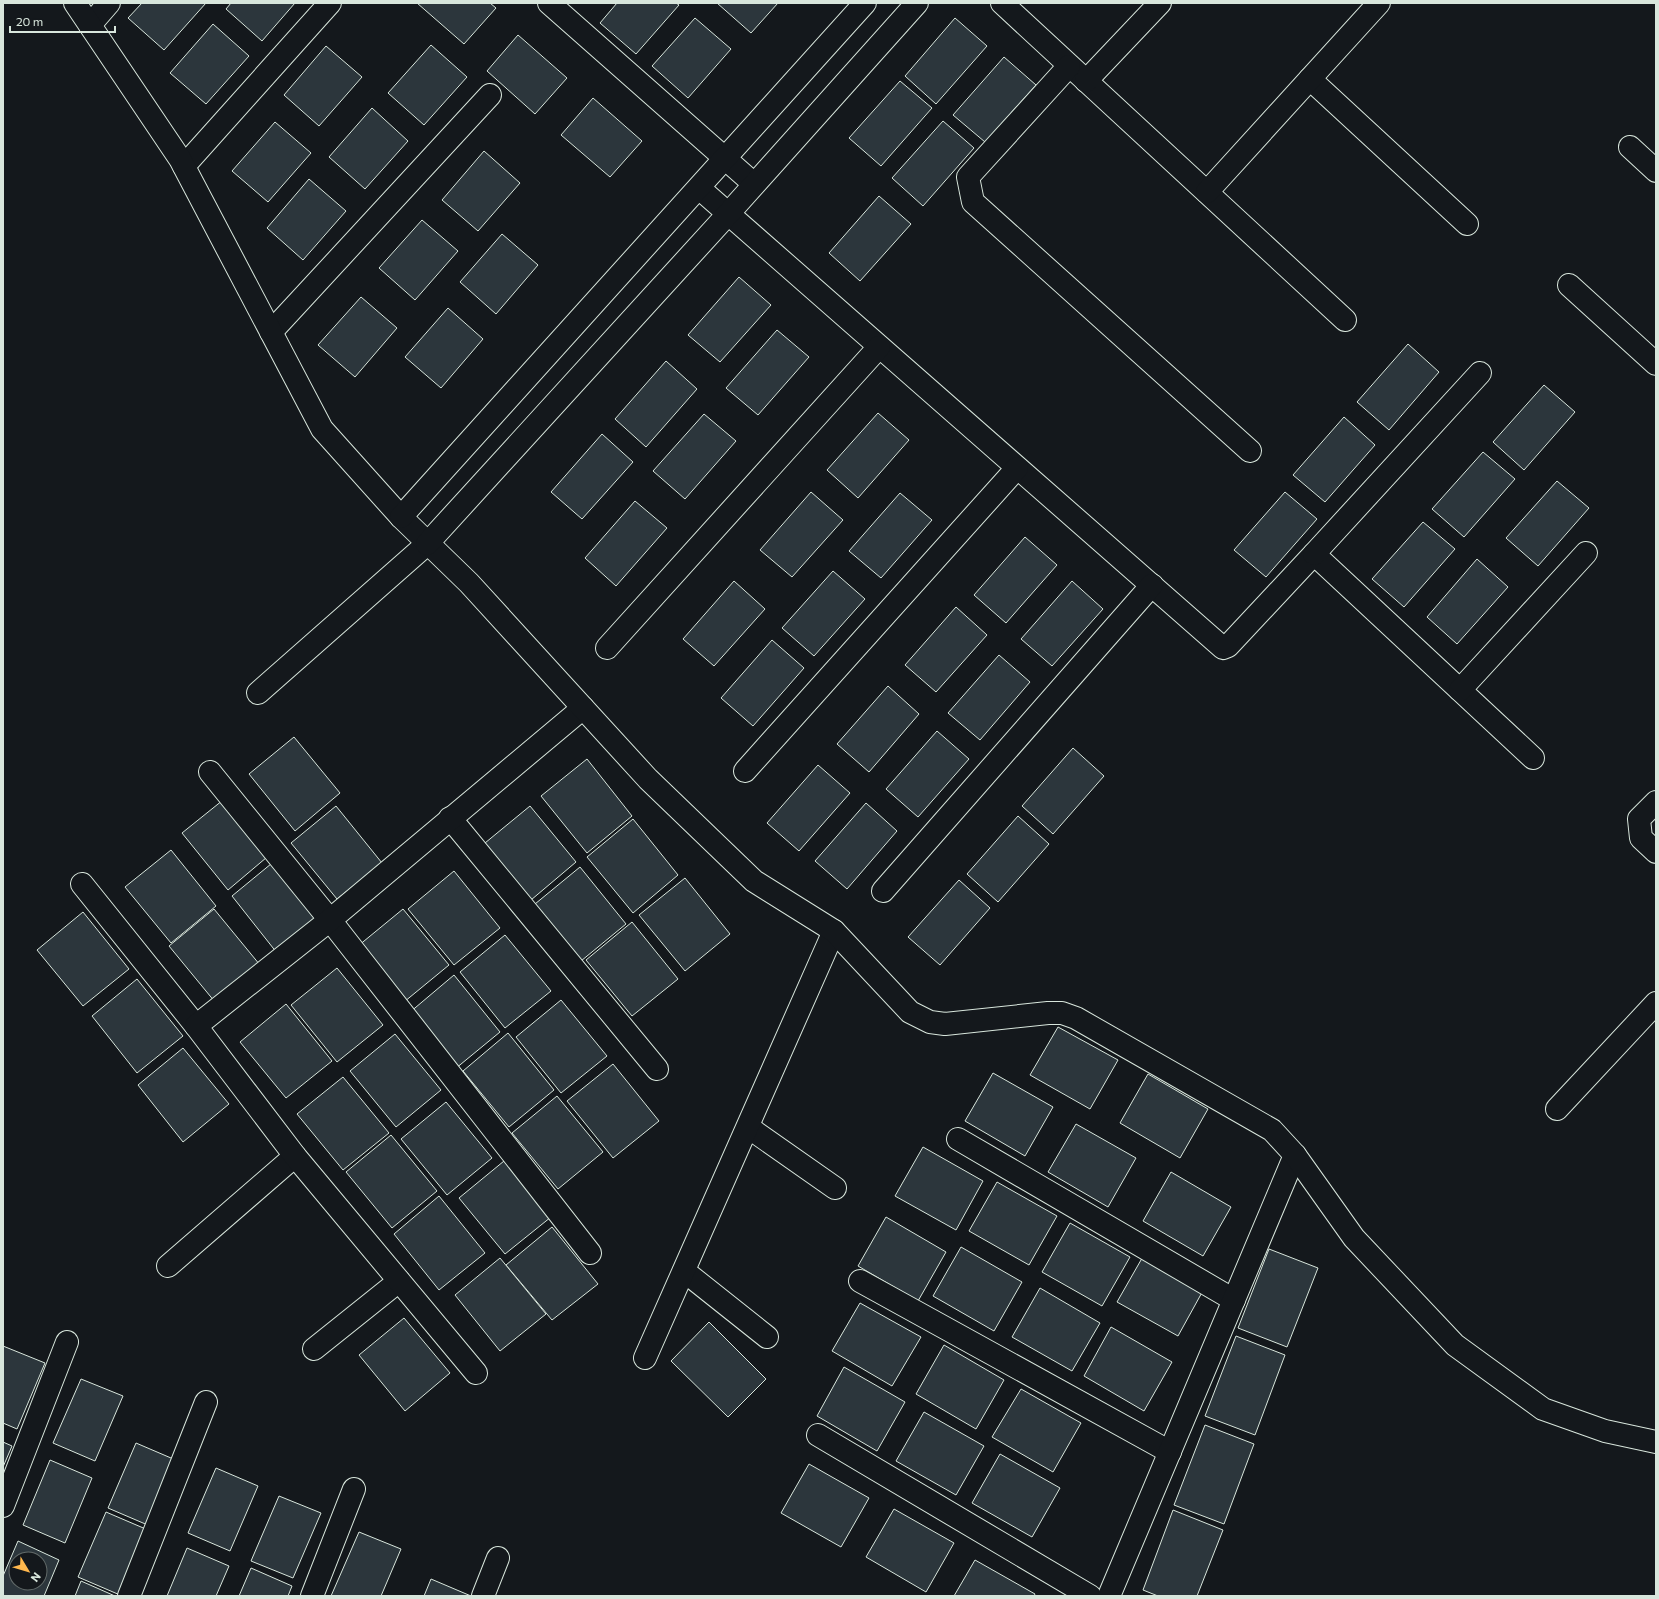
<svg xmlns="http://www.w3.org/2000/svg" width="1659" height="1599" font-family="Commissioner,sans-serif">
	<rect width="100%" height="100%" fill="#14181c"/>
	<!-- building -->
	<g fill="#2c363c" stroke="#d8e6dc" fill-rule="evenodd">
		<polygon points="142,3 206,3 164,50 128,18"/>
		<polygon points="231,3 295,3 262,41 226,9"/>
		<polygon points="417,3 490,3 496,8 464,44"/>
		<polygon points="617,3 676,3 679,5 636,54 600,23"/>
		<polygon points="717,3 778,3 751,33"/>
		<polygon points="695,18 731,49 688,98 652,66"/>
		<polygon points="955,18 987,46 936,104 905,76"/>
		<polygon points="213,24 249,56 206,104 170,73"/>
		<polygon points="518,35 567,78 535,114 487,71"/>
		<polygon points="431,45 467,77 424,125 388,93"/>
		<polygon points="326,46 362,77 319,126 284,95"/>
		<polygon points="1004,57 1036,85 985,142 953,115"/>
		<polygon points="900,81 932,108 881,166 849,138"/>
		<polygon points="593,98 642,141 610,177 561,135"/>
		<polygon points="372,108 408,141 365,189 329,157"/>
		<polygon points="943,121 974,148 923,206 892,178"/>
		<polygon points="275,122 311,153 268,202 232,171"/>
		<polygon points="484,151 520,183 478,231 442,200"/>
		<polygon points="309,179 346,211 303,260 267,228"/>
		<polygon points="879,196 911,224 860,281 829,253"/>
		<polygon points="422,220 458,251 415,300 379,268"/>
		<polygon points="502,234 538,265 496,314 460,282"/>
		<polygon points="739,277 771,305 720,362 688,335"/>
		<polygon points="361,297 397,328 355,377 318,345"/>
		<polygon points="448,308 483,339 441,388 405,357"/>
		<polygon points="777,330 809,357 758,415 726,388"/>
		<polygon points="1408,344 1439,372 1389,430 1357,402"/>
		<polygon points="666,361 697,389 646,447 615,419"/>
		<polygon points="1544,385 1575,412 1524,470 1493,442"/>
		<polygon points="878,413 909,440 858,498 827,470"/>
		<polygon points="704,414 736,441 685,499 653,471"/>
		<polygon points="1344,417 1375,445 1325,502 1293,475"/>
		<polygon points="602,434 633,462 582,519 551,492"/>
		<polygon points="1483,452 1515,479 1464,537 1432,509"/>
		<polygon points="1557,481 1589,508 1538,566 1506,538"/>
		<polygon points="811,492 843,520 792,577 760,550"/>
		<polygon points="1285,492 1317,519 1266,577 1234,550"/>
		<polygon points="900,493 932,520 881,578 849,551"/>
		<polygon points="635,501 667,528 616,586 585,558"/>
		<polygon points="1423,522 1455,549 1404,607 1372,579"/>
		<polygon points="1025,537 1057,565 1006,623 974,595"/>
		<polygon points="1477,559 1508,587 1457,644 1427,617"/>
		<polygon points="833,571 865,599 814,656 782,628"/>
		<polygon points="734,581 765,609 714,666 683,639"/>
		<polygon points="1072,581 1103,609 1052,666 1021,639"/>
		<polygon points="956,607 987,635 936,692 905,665"/>
		<polygon points="772,640 804,668 753,726 721,698"/>
		<polygon points="999,655 1030,682 980,740 948,713"/>
		<polygon points="888,686 919,714 869,772 837,744"/>
		<polygon points="937,731 969,759 918,817 886,789"/>
		<polygon points="294,737 340,793 295,831 249,774"/>
		<polygon points="1073,748 1104,776 1053,834 1022,806"/>
		<polygon points="587,759 632,816 587,853 541,796"/>
		<polygon points="818,765 850,793 799,851 767,823"/>
		<polygon points="228,796 273,852 228,890 182,833"/>
		<polygon points="866,803 897,831 847,889 815,861"/>
		<polygon points="336,806 382,863 337,899 291,843"/>
		<polygon points="530,806 576,862 531,900 485,843"/>
		<polygon points="1018,816 1049,844 998,902 967,874"/>
		<polygon points="633,819 678,875 633,913 587,857"/>
		<polygon points="171,850 216,906 171,943 125,887"/>
		<polygon points="277,859 323,915 277,953 232,896"/>
		<polygon points="580,867 626,924 581,961 535,904"/>
		<polygon points="454,871 500,928 454,965 408,909"/>
		<polygon points="685,878 730,934 685,971 639,915"/>
		<polygon points="959,880 990,908 940,965 908,937"/>
		<polygon points="214,909 260,965 215,1002 169,946"/>
		<polygon points="403,909 449,965 404,1002 358,946"/>
		<polygon points="83,912 129,969 83,1006 37,950"/>
		<polygon points="632,922 678,979 632,1016 586,960"/>
		<polygon points="505,935 551,991 505,1028 460,972"/>
		<polygon points="337,968 383,1025 337,1062 291,1005"/>
		<polygon points="454,975 500,1032 455,1069 409,1013"/>
		<polygon points="137,979 183,1036 137,1073 92,1016"/>
		<polygon points="561,1000 607,1056 561,1093 516,1037"/>
		<polygon points="286,1004 332,1061 286,1098 240,1042"/>
		<polygon points="1058,1027 1118,1060 1090,1109 1030,1075"/>
		<polygon points="508,1033 554,1090 509,1127 463,1071"/>
		<polygon points="395,1034 441,1090 396,1127 350,1071"/>
		<polygon points="183,1048 229,1104 183,1142 138,1085"/>
		<polygon points="613,1064 659,1121 613,1158 567,1101"/>
		<polygon points="993,1073 1053,1107 1025,1156 965,1121"/>
		<polygon points="1148,1074 1208,1109 1180,1158 1120,1123"/>
		<polygon points="343,1077 389,1133 343,1170 297,1114"/>
		<polygon points="557,1096 603,1152 558,1189 512,1133"/>
		<polygon points="446,1102 492,1158 447,1195 401,1139"/>
		<polygon points="1076,1124 1136,1158 1108,1207 1048,1172"/>
		<polygon points="391,1135 437,1191 392,1228 346,1172"/>
		<polygon points="923,1147 983,1181 956,1230 895,1196"/>
		<polygon points="504,1161 551,1217 505,1254 459,1198"/>
		<polygon points="1171,1172 1231,1207 1203,1256 1143,1221"/>
		<polygon points="997,1182 1057,1216 1029,1265 969,1231"/>
		<polygon points="439,1196 485,1253 439,1290 394,1234"/>
		<polygon points="886,1217 946,1252 918,1301 858,1266"/>
		<polygon points="1070,1223 1130,1257 1102,1306 1042,1272"/>
		<polygon points="552,1227 598,1284 552,1320 506,1265"/>
		<polygon points="961,1247 1022,1282 994,1331 933,1296"/>
		<polygon points="1269,1249 1318,1268 1287,1347 1238,1328"/>
		<polygon points="1145,1253 1205,1287 1178,1336 1117,1302"/>
		<polygon points="500,1258 546,1314 500,1351 455,1295"/>
		<polygon points="1040,1288 1100,1323 1072,1371 1012,1337"/>
		<polygon points="860,1303 921,1337 892,1386 832,1351"/>
		<polygon points="404,1318 450,1373 405,1411 359,1355"/>
		<polygon points="709,1322 766,1379 728,1417 671,1361"/>
		<polygon points="1111,1327 1172,1362 1144,1411 1084,1376"/>
		<polygon points="1236,1336 1285,1355 1255,1435 1205,1416"/>
		<polygon points="944,1345 1004,1380 976,1429 916,1394"/>
		<polygon points="3,1346 45,1363 17,1429 3,1423"/>
		<polygon points="844,1367 905,1402 877,1451 817,1416"/>
		<polygon points="81,1379 123,1396 95,1461 53,1443"/>
		<polygon points="1021,1389 1081,1423 1053,1472 992,1437"/>
		<polygon points="924,1412 984,1446 956,1495 896,1461"/>
		<polygon points="1205,1425 1254,1444 1224,1524 1174,1505"/>
		<polygon points="3,1442 12,1446 3,1467"/>
		<polygon points="136,1443 178,1461 150,1526 108,1508"/>
		<polygon points="1000,1454 1060,1488 1032,1537 972,1503"/>
		<polygon points="50,1460 92,1478 65,1543 23,1525"/>
		<polygon points="809,1464 869,1498 841,1547 781,1513"/>
		<polygon points="216,1468 258,1486 230,1551 188,1533"/>
		<polygon points="279,1496 321,1513 293,1578 251,1561"/>
		<polygon points="894,1509 954,1543 926,1592 866,1557"/>
		<polygon points="1173,1510 1223,1530 1197,1596 1158,1596 1143,1590"/>
		<polygon points="106,1512 148,1530 120,1595 78,1577"/>
		<polygon points="359,1532 401,1549 381,1596 331,1596"/>
		<path d="M 18,1541 L 59,1560 L 44,1596 L 3,1596 L 3,1576 ZM 16,1559 L 40,1559 L 40,1583 L 16,1583 Z"/>
		<polygon points="187,1548 229,1566 216,1596 167,1596"/>
		<polygon points="975,1560 1035,1594 1034,1596 954,1596"/>
		<polygon points="251,1568 292,1586 288,1596 239,1596"/>
		<polygon points="431,1579 471,1596 424,1596"/>
		<polygon points="81,1581 115,1596 75,1596"/>
	</g>
	<g fill="none" stroke-linecap="round" stroke-linejoin="round">
		<!-- street casing -->
		<g stroke="#d8e6dc" stroke-width="24">
			<g id="street">
				<polyline points="549,3 754,184"/>
				<polyline points="1002,3 1345,320"/>
				<polyline points="90,25 109,3"/>
				<polyline points="1069,66 968,177 973,202 1250,451"/>
				<polyline points="1310,79 1467,224"/>
				<polyline points="1086,81 1160,3"/>
				<polyline points="1630,147 1656,171"/>
				<polyline points="184,166 330,3"/>
				<polyline points="699,188 1223,648 1228,646 1314,554 1533,758"/>
				<polyline points="1207,192 1379,3"/>
				<polyline points="1569,285 1656,364"/>
				<polyline points="271,332 490,95"/>
				<polyline points="1314,554 1480,373"/>
				<polyline points="607,648 879,347"/>
				<polyline points="1460,690 1586,553"/>
				<polyline points="258,693 427,544"/>
				<polyline points="745,771 1017,468"/>
				<polyline points="210,772 330,920 590,1253"/>
				<polyline points="1656,802 1639,819 1641,838 1656,852"/>
				<polyline points="450,818 657,1069"/>
				<polyline points="82,884 196,1026"/>
				<polyline points="883,891 1152,585"/>
				<polyline points="1557,1109 1656,1003"/>
				<polyline points="748,1127 835,1188"/>
				<polyline points="958,1139 1234,1300"/>
				<polyline points="168,1266 295,1156"/>
				<polyline points="684,1271 767,1337"/>
				<polyline points="860,1281 1170,1452"/>
				<polyline points="314,1349 399,1281"/>
				<polyline points="645,1358 834,931"/>
				<polyline points="476,1373 295,1156 196,1026 330,920 583,708"/>
				<polyline points="818,1435 1090,1596"/>
				<polyline points="3,1506 67,1342"/>
				<polyline points="129,1596 206,1402"/>
				<polyline points="312,1596 354,1489"/>
				<polyline points="483,1596 498,1558"/>
				<polyline points="1109,1596 1295,1155"/>
			</g>
		</g>
		<!-- secondary casing -->
		<g stroke="#d8e6dc" stroke-width="24">
			<g id="secondary">
				<polyline points="75,3 180,159 322,429 401,517 469,583 648,779 754,881 834,931 910,1012 930,1022 945,1024 1048,1013 1062,1013 1076,1018 1272,1130 1295,1155 1354,1238 1455,1345 1543,1409 1605,1431 1656,1442"/>
				<polyline points="401,517 865,3"/>
				<polyline points="427,544 728,214 917,3"/>
			</g>
		</g>
		<!-- street -->
		<use href="#street" stroke="#14181c" stroke-width="22"/>
		<!-- secondary -->
		<use href="#secondary" stroke="#14181c" stroke-width="22"/>
	</g>
	<!-- border -->
	<rect width="1659" height="1599" fill="none" stroke="#d8e6dc" stroke-width="8"/>
	<!-- north arrow -->
	<g transform="translate(28 1571) rotate(128)"><circle r="19" fill="#14181c" stroke="#626a69"/>
	<path d="M0-3L7 15L0 10L-7 15Z" fill="#ffb74d"/>
	<text y="-6" font-size="11" font-weight="bold" text-anchor="middle" fill="#d8e6dc">N</text>
	</g>
	<!-- scale -->
	<path d="M10 26v6h105v-6" fill="none" stroke="#d8e6dc" stroke-width="2"/>
	<text x="16" y="26" font-size="12" fill="#d8e6dc" stroke="#14181c" stroke-width="3" paint-order="stroke">20 m</text>
</svg>
